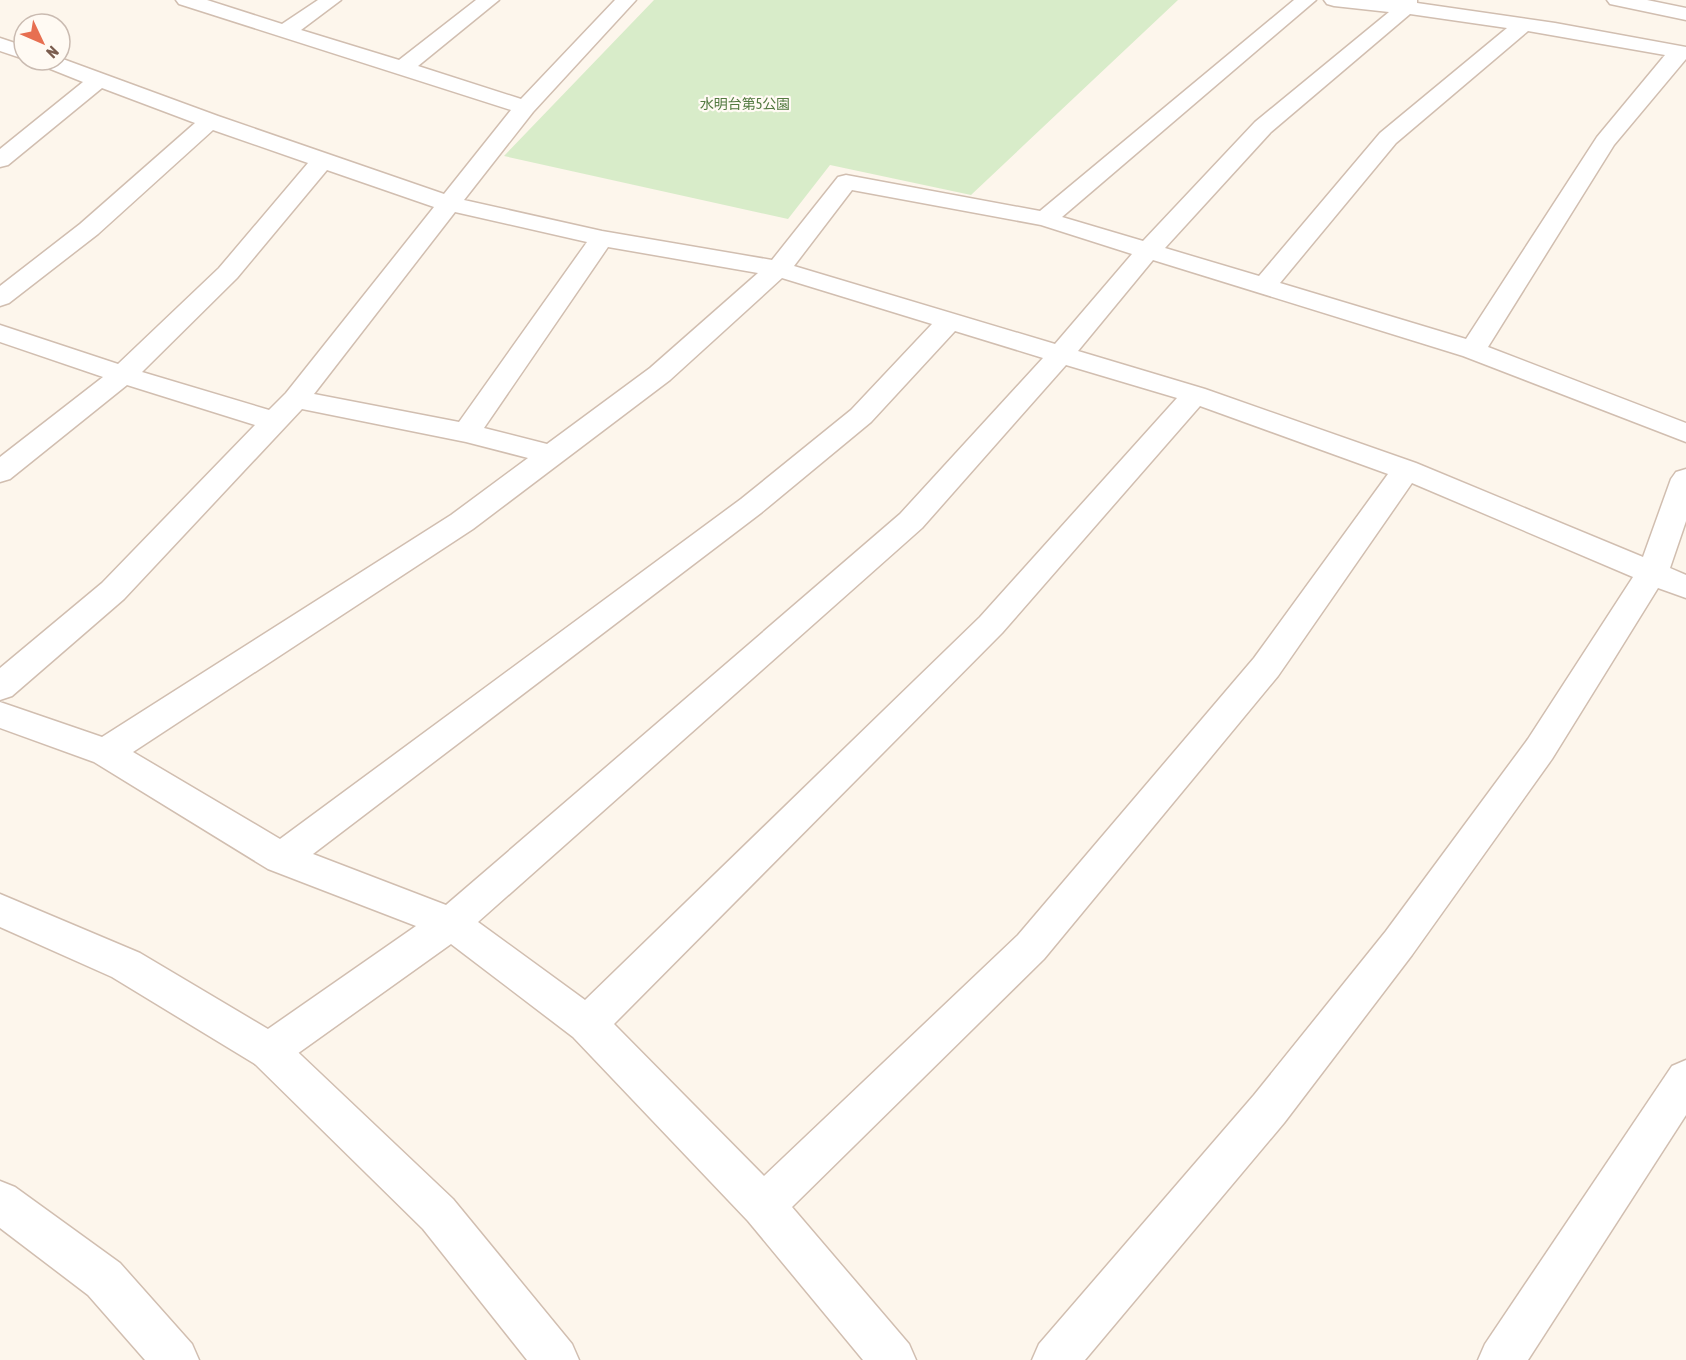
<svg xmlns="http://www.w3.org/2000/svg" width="1686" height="1360" font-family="'Asap Condensed','Noto Sans JP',sans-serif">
	<rect width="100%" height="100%" fill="#fdf6ec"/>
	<!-- green -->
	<polygon fill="#d8ecc9" points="654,0 1178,0 971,195 830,165 788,219 504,156"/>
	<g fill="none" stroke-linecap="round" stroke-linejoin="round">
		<!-- minor casing -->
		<g stroke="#d1beb0" stroke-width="3">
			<g id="minor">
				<path d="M 176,0 L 207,0 L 282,24 L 318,0 L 341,0 L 301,30 L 399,60 L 476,0 L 499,0 L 418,66 L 521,99 L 615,0 L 636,0 L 533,112 L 464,200 L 602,231 L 772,260 L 838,177 L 846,175 L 1040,211 L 1294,0 L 1316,0 L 1062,217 L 1143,241 L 1255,122 L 1389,12 L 1334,6 L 1327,4 L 1324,0 L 1417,0 L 1417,3 L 1555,23 L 1686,47 L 1686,59 L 1614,145 L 1488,347 L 1686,423 L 1686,442 L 1463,356 L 1153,260 L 1078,351 L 1205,389 L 1416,463 L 1643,557 L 1671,479 L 1676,472 L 1686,469 L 1686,521 L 1670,568 L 1686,575 L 1686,598 L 1658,588 L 1552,759 L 1412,955 L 1284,1123 L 1085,1360 L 1032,1360 L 1039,1344 L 1254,1095 L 1386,931 L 1528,739 L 1633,577 L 1412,483 L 1278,676 L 1044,959 L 792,1207 L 909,1344 L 916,1360 L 863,1360 L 748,1221 L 573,1037 L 451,944 L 283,1064 L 269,1069 L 255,1064 L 249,1051 L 255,1038 L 416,926 L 268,869 L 94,762 L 0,728 L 0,702 L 102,737 L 451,515 L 528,458 L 466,442 L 302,409 L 124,599 L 12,696 L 0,700 L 0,668 L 102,583 L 255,425 L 127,385 L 10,479 L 0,482 L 0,457 L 103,377 L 0,342 L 0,325 L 118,364 L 219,268 L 308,163 L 213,130 L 98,234 L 9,303 L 0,306 L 0,286 L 80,224 L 195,123 L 102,88 L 8,165 L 0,167 L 0,149 L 83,82 L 38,64 L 34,60 L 60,58 L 218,116 L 444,194 L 511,110 L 179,4 ZM 1410,14 L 1507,28 L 1380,133 L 1259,276 L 1165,248 L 1271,132 ZM 1528,31 L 1665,55 L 1597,137 L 1466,339 L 1280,283 L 1396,143 ZM 327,170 L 434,207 L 286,393 L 269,410 L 142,372 L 237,278 ZM 852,190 L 1041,225 L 1132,254 L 1055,344 L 794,266 ZM 455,212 L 587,242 L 459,422 L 314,394 ZM 608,247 L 758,273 L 650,368 L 547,444 L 484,428 ZM 782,278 L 932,324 L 851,410 L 741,499 L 280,839 L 133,752 L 473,529 L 670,380 ZM 955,331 L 1043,358 L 900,514 L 446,905 L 313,854 L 761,513 L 871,422 ZM 1066,365 L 1177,398 L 980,617 L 585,1000 L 478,922 L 922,528 ZM 1200,406 L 1388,474 L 1254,658 L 1018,935 L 764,1176 L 614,1024 L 1002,633 Z"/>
				<polygon points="1607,0 1647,0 1686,8 1686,20 1610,4"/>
				<polygon points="0,38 24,46 24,59 0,51"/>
				<polygon points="1686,1060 1686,1115 1528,1360 1478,1360 1485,1344 1672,1066"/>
				<polygon points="0,1181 15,1187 120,1263 192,1344 199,1360 145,1360 88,1295 0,1228"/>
			</g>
		</g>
		<!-- tertiary casing -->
		<g stroke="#d1beb0" stroke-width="3">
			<polygon id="tertiary" points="0,894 140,953 283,1038 453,1199 572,1344 579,1360 527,1360 423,1229 255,1064 112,977 0,927"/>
		</g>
		<!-- minor -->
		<use href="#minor" fill="#fff" fill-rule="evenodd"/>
		<!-- tertiary -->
		<use href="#tertiary" fill="#fff" fill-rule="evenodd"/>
	</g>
	<g text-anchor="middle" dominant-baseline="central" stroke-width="4.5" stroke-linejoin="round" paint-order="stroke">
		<!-- far-park labels -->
		<g font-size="14" fill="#537a41" stroke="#fffaf3">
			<text x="745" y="104">水明台第5公園</text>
		</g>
	</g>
	<!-- north arrow -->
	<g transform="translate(42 42) rotate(134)"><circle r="28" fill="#fffaf3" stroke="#cabbb1" stroke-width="1.5"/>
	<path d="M0-4.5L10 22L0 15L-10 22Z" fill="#e76f51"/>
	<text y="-9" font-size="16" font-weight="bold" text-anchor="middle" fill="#7a5c4d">N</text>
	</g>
</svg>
